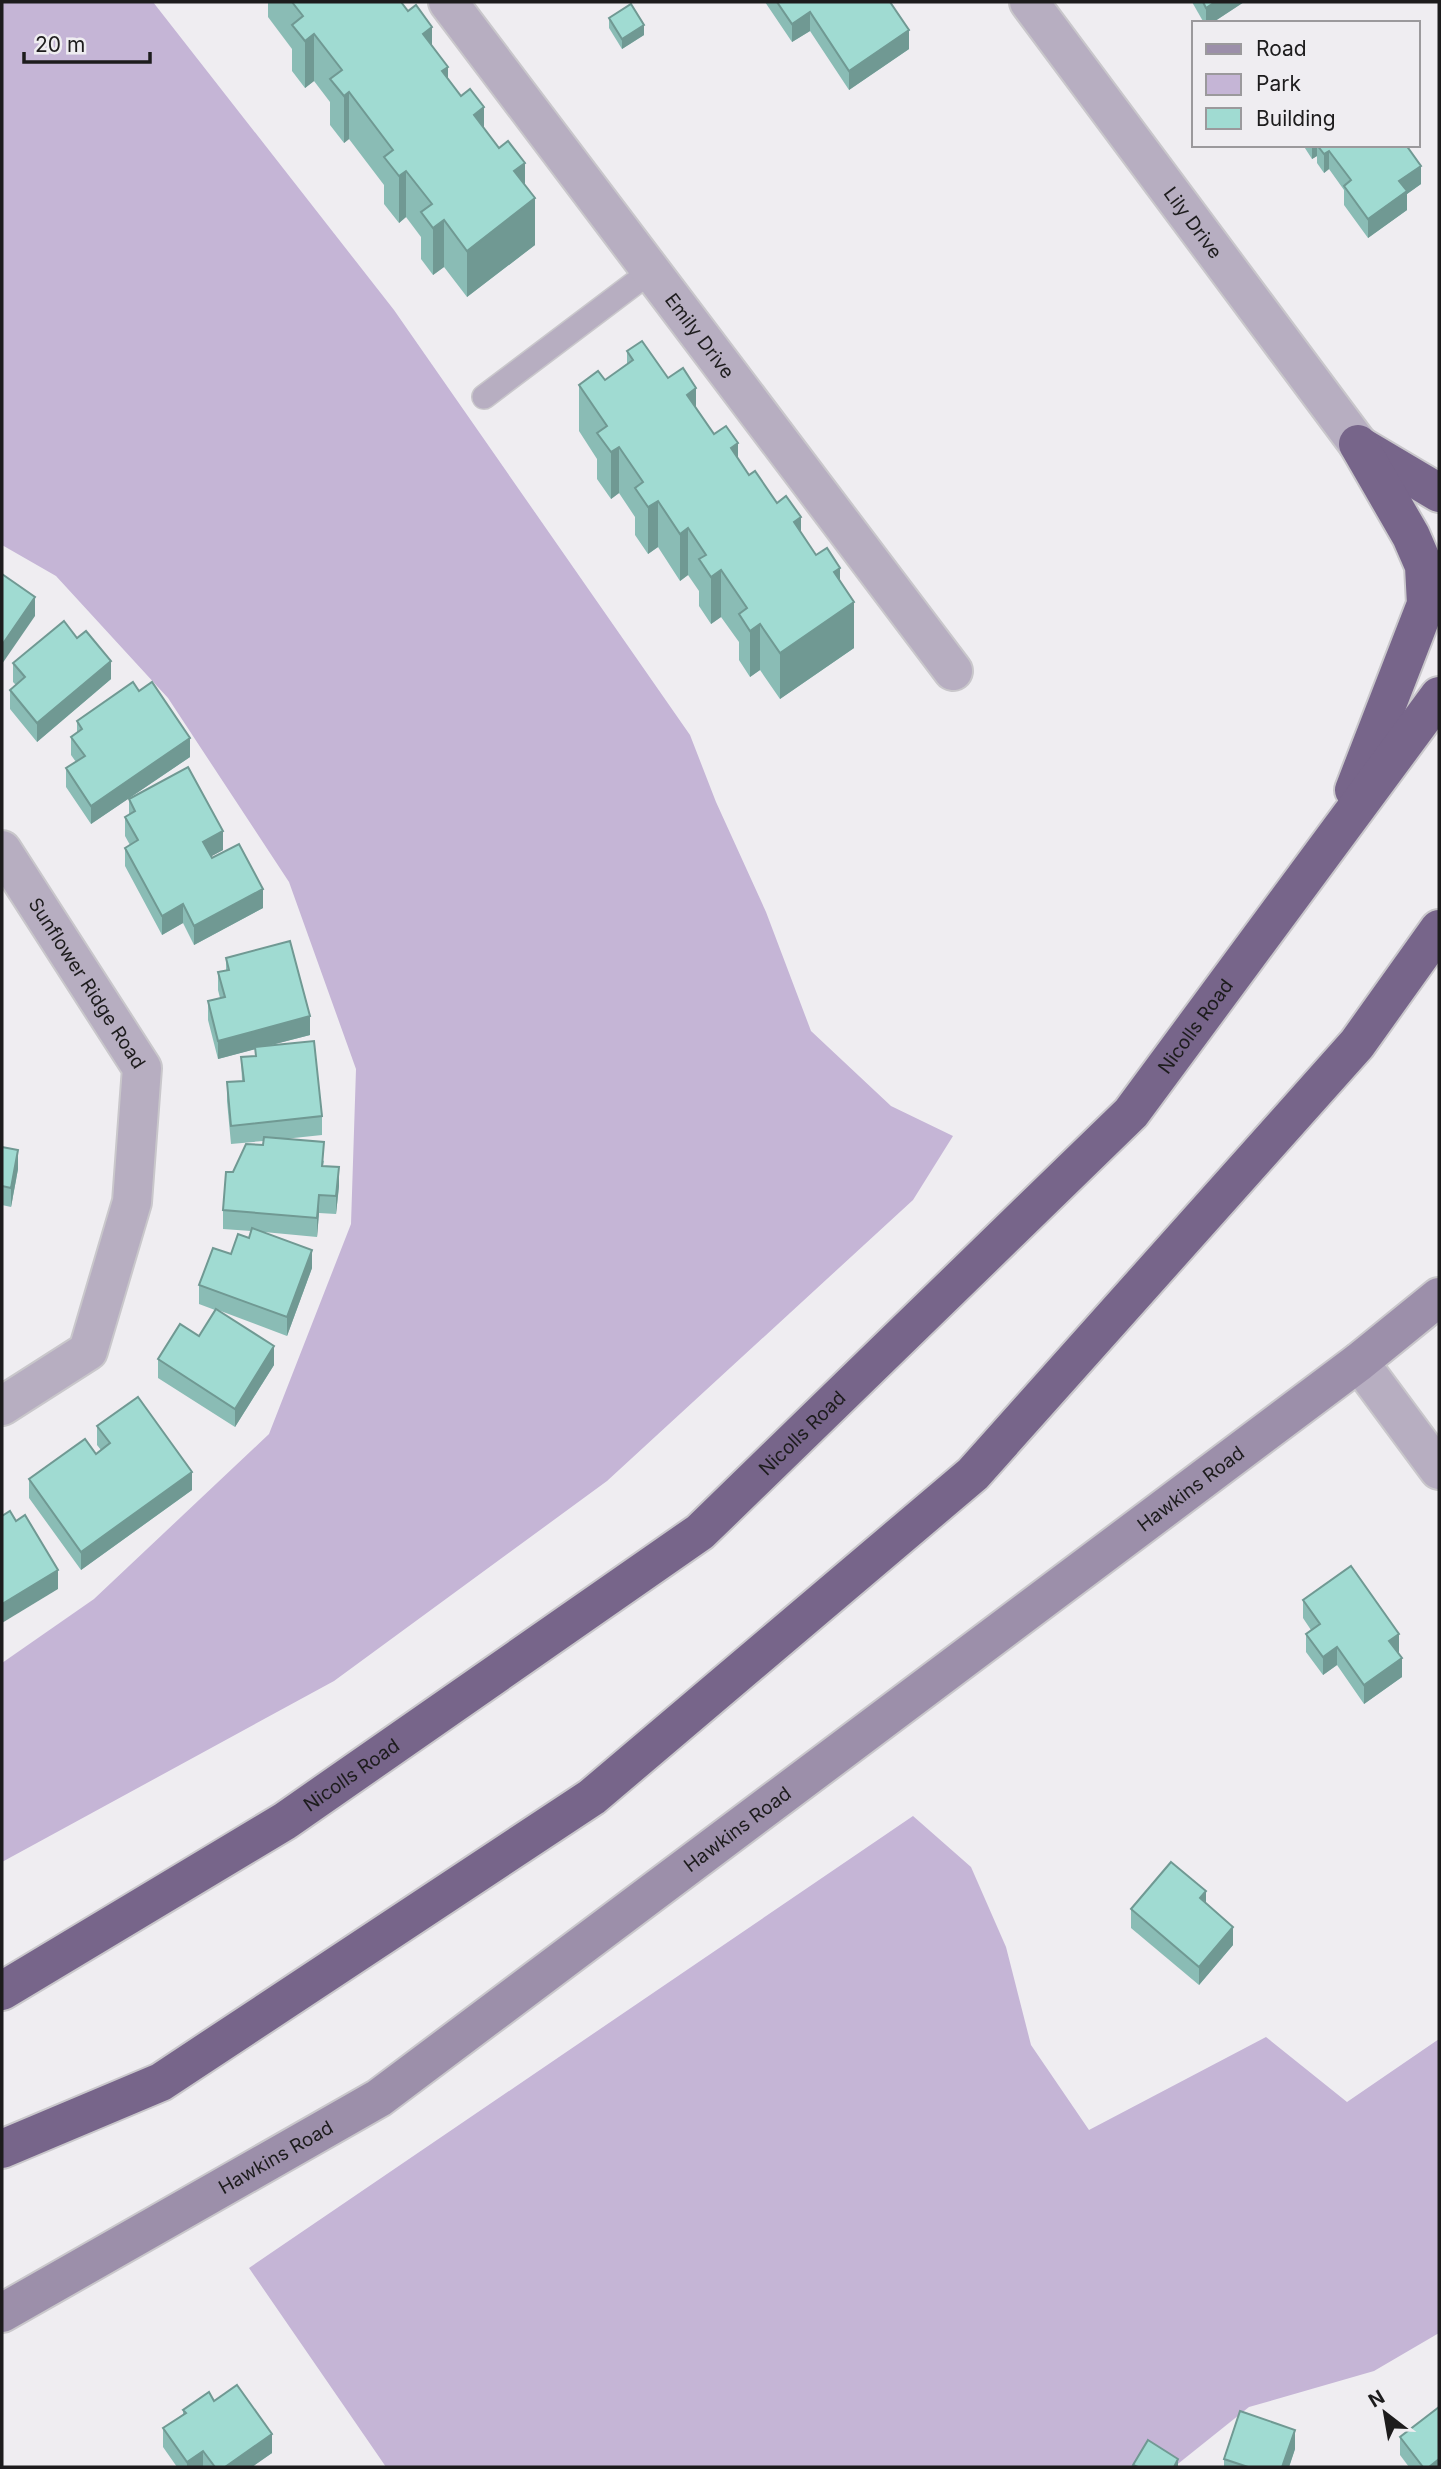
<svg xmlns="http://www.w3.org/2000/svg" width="1441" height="2469" font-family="Inter,sans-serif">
	<rect width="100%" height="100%" fill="#efedf1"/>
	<!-- green -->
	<g fill="#c5b5d6">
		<polygon points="2,2 153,2 394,310 690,735 716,802 766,912 811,1031 891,1106 953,1136 913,1200 607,1481 334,1681 2,1862 2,1663 94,1599 269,1434 351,1224 356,1069 289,882 168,698 56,576 2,545"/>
		<polygon points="913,1816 971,1867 1006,1947 1031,2045 1089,2130 1266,2037 1347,2102 1439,2039 1439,2333 1374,2371 1249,2407 1174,2467 386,2467 249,2268"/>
	</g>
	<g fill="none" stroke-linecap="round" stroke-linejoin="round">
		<!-- lane casing -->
		<g stroke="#c9c7cb" stroke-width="26">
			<polyline id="lane" points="484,397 651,271"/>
		</g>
		<!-- street casing -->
		<g stroke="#c9c7cb" stroke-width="42">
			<g id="street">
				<path id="s1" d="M 448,2 L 953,671"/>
				<path id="s2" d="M 1029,2 L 1358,444"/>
				<path id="s3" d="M 2,850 L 142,1068 L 132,1202 L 88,1351 L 2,1406"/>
				<polyline points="1359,1362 1439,1470"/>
			</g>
		</g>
		<!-- secondary casing -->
		<g stroke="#c9c7cb" stroke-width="42">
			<g id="secondary">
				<path id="s4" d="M 2,2313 L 379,2098 L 1359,1362 L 1439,1297"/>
			</g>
		</g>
		<!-- highway casing -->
		<g stroke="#c9c7cb" stroke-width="42">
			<g id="highway">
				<polyline points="1360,446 1439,493"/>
				<polyline points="1354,790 1426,604 1424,566 1411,536 1358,444"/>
				<path id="s5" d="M 2,1991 L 285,1821 L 700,1532 L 1131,1113 L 1439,696"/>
				<polyline points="2,2149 161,2082 592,1797 973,1474 1357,1044 1439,929"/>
			</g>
		</g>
		<!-- lane -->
		<use href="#lane" stroke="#b7aec1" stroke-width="23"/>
		<!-- street -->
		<use href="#street" stroke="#b7aec1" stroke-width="38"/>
		<!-- secondary -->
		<use href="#secondary" stroke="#9c8faa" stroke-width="38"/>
		<!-- highway -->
		<use href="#highway" stroke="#77658a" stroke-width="38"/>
	</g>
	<!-- wall -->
	<g fill="#8abcb5">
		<polygon points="268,2 401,2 432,47 448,78 525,185 535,245 467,297 444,267 433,275 421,259 421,237 406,217 399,223 384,204 384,185 349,139 344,143 330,125 330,102 314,81 305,88 292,71 292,49 268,17"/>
		<polygon points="765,2 881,2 909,49 849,90 810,31 792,42"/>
		<polygon points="1192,2 1244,2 1212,23 1204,23"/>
		<polygon points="609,18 644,35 622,49 609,28"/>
		<polygon points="1303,145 1406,145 1421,184 1407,194 1407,210 1368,238 1344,205 1344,190 1329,169 1324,173 1317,163 1317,156 1312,159"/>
		<polygon points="627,351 668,378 696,408 714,434 738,458 749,475 777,503 801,532 816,555 840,581 854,648 780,699 760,670 750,677 739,660 739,642 721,617 711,624 699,606 699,591 688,575 680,581 658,547 648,554 635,535 635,517 619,493 611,499 597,479 597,459 579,431 579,385 605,380 627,365"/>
		<polygon points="13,663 111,679 37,742 10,709 10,690 16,685 13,682"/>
		<polygon points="139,691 190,757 91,824 66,787 66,768 76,762 71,755 71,737 77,733 77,721"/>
		<polygon points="129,799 223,850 211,856 263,908 194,945 183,923 162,935 125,866 125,848 130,845 125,836 125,817 129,815"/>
		<polygon points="226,958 310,1035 267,1046 322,1116 322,1135 284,1139 324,1161 323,1166 339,1186 336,1214 319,1213 317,1237 264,1232 312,1268 287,1336 218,1310 274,1365 235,1427 158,1378 158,1359 199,1336 215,1310 199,1304 199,1285 231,1254 249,1238 251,1231 223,1229 223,1210 233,1172 263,1145 263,1141 231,1144 227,1101 227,1082 242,1081 241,1057 255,1056 255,1049 218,1059 208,1020 208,1001 220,998 218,990 218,972 226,970"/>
		<polygon points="2,1147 18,1169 11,1207 2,1205"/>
		<polygon points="97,1426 192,1490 81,1570 29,1498 29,1479 96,1454 101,1450 97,1445"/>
		<polygon points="1303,1600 1399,1653 1398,1653 1402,1677 1364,1704 1337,1665 1323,1675 1306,1652 1306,1634 1311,1630 1303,1618"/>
		<polygon points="1206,1903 1233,1945 1199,1985 1131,1928 1131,1909"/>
		<polygon points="214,2401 272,2453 252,2467 177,2467 163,2447 163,2428 183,2415 183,2410"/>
		<polygon points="1400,2437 1439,2467 1409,2467 1400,2455"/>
		<polygon points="1295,2449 1289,2467 1224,2467 1224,2459"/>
	</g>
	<!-- shaded-wall -->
	<g fill="#709993">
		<polygon points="1215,2 1244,2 1212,23 1206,23 1206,8"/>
		<polygon points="810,12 810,31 792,42 792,24"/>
		<polygon points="644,25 644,35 622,49 622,39"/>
		<polygon points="432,27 432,73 423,34"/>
		<polygon points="909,30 909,49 849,90 849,71"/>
		<polygon points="314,34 314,81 305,88 305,41"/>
		<polygon points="448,67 448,113 442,71"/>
		<polygon points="349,92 349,139 344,143 344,96"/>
		<polygon points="484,107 484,153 474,115"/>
		<polygon points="1312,145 1317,145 1317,156 1312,159"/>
		<polygon points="1329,151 1329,169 1324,173 1324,154"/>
		<polygon points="525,163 525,206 535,198 535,245 467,297 467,251 514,171"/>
		<polygon points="1421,166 1421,184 1407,194 1407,210 1368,238 1368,219 1399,181"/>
		<polygon points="406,171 406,217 399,223 399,176"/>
		<polygon points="444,220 444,267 433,275 433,228"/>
		<polygon points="696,388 696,435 687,395"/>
		<polygon points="738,443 738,490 731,448"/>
		<polygon points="619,447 619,493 611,499 611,452"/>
		<polygon points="658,501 658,547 648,554 648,507"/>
		<polygon points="801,517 801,563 794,522"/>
		<polygon points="688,528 688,575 680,581 680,534"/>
		<polygon points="840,568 840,612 854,602 854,648 780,699 780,653 834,572"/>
		<polygon points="721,570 721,617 711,624 711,577"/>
		<polygon points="35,597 35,616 2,664 2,645"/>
		<polygon points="760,624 760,670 750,677 750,631"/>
		<polygon points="111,661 111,679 37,742 37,723"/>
		<polygon points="190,738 190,757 91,824 91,806"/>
		<polygon points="223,831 223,850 203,861 203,842"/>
		<polygon points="263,889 263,908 194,945 194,926"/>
		<polygon points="183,904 183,923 162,935 162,916"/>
		<polygon points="310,1016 310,1035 218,1059 218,1041"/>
		<polygon points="18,1150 18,1169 11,1207 11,1188"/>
		<polygon points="339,1167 339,1186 336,1214 336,1196"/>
		<polygon points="319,1195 319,1213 317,1237 317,1218"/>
		<polygon points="312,1250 312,1268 287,1336 287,1317"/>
		<polygon points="274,1346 274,1365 235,1427 235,1409"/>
		<polygon points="192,1472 192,1490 81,1570 81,1552"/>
		<polygon points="58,1570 58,1589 2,1623 2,1604"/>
		<polygon points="1399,1634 1399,1653 1389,1659 1389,1641"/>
		<polygon points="1337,1647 1337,1665 1323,1675 1323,1657"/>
		<polygon points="1402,1658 1402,1677 1364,1704 1364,1685"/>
		<polygon points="1206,1891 1206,1910 1200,1898"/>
		<polygon points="1233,1927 1233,1945 1199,1985 1199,1967"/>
		<polygon points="1295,2430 1295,2449 1289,2467 1282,2467"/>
		<polygon points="272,2434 272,2453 252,2467 225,2467"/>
		<polygon points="203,2451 203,2467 187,2467 187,2462"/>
		<polygon points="1178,2459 1178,2467 1174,2467"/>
		<polygon points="1439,2459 1439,2467 1429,2467"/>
	</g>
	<!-- building -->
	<g fill="#a0dbd2" stroke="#709993" stroke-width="2">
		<polygon points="292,2 401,2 408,11 416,5 432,27 423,34 448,67 442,71 461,96 470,89 484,107 474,115 499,148 508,141 525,163 514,171 535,198 467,251 444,220 433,228 421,212 432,204 406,171 399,176 384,157 393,150 349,92 344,96 330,79 342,70 314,34 305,41 292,25 303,16"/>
		<polygon points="777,2 890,2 909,30 849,71 810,12 792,24"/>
		<polygon points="1203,2 1215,2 1206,8"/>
		<polygon points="631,4 644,25 622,39 609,18"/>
		<polygon points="1317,145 1406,145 1421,166 1399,181 1407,191 1368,219 1344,186 1351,180 1329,151 1324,154"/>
		<polygon points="642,341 668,378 683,368 696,388 687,395 714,434 726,426 738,443 731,448 749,475 755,471 777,503 786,496 801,517 794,522 816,555 827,548 840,568 834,572 854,602 780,653 760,624 750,631 739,614 747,608 721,570 711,577 699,559 706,555 688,528 680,534 658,501 648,507 635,488 643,482 619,447 611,452 597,433 607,426 579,385 598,371 605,380 633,360 627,351"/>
		<polygon points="2,574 35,597 2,645"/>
		<polygon points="64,621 77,638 86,631 111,661 37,723 10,690 25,677 13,663"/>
		<polygon points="133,682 139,691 152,682 190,738 91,806 66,768 85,756 71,737 82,729 77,721"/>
		<polygon points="188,767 223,831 203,842 212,858 239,844 263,889 194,926 183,904 162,916 125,848 138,840 125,817 135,811 129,799"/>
		<polygon points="290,941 310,1016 218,1041 208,1001 225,997 218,972 229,970 226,958"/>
		<polygon points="314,1041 322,1116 231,1126 227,1082 244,1081 241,1057 256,1056 255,1047"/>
		<polygon points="264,1137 324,1142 322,1166 339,1167 336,1196 319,1195 317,1218 223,1210 226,1172 233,1172 246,1144 263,1145"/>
		<polygon points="2,1147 18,1150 11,1188 2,1186"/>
		<polygon points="252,1228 312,1250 287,1317 199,1285 213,1248 231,1254 238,1234 249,1238"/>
		<polygon points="216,1309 274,1346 235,1409 158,1359 180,1324 199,1336"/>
		<polygon points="138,1397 192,1472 81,1552 29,1479 85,1439 96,1454 110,1443 97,1426"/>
		<polygon points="10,1511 16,1521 25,1515 58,1570 2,1604 2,1516"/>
		<polygon points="1351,1566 1399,1634 1389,1641 1402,1658 1364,1685 1337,1647 1323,1657 1306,1634 1320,1624 1303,1600"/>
		<polygon points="1171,1862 1206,1891 1200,1898 1233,1927 1199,1967 1131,1909"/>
		<polygon points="237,2385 272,2434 225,2467 215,2467 203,2451 187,2462 163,2428 186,2413 183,2410 209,2392 214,2401"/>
		<polygon points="1439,2407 1439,2459 1429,2467 1423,2467 1400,2437"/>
		<polygon points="1240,2411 1295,2430 1282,2467 1248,2467 1224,2459"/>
		<polygon points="1148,2440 1178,2459 1174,2467 1138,2467 1133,2465"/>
	</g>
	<g text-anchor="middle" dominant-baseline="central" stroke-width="5" stroke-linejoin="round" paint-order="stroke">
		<!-- street labels -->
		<g font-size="19" fill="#1d1c1d" stroke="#efedf1">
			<text stroke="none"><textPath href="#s2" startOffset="275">Lily Drive</textPath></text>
			<text stroke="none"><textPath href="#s1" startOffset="418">Emily Drive</textPath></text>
			<text stroke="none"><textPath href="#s3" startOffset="158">Sunflower Ridge Road</textPath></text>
			<text stroke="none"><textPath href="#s5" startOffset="1545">Nicolls Road</textPath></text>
			<text stroke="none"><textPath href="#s5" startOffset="978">Nicolls Road</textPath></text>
			<text stroke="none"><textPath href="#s4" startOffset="1449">Hawkins Road</textPath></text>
			<text stroke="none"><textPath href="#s5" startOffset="411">Nicolls Road</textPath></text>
			<text stroke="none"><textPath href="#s4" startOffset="882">Hawkins Road</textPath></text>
			<text stroke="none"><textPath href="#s4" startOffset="315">Hawkins Road</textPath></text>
		</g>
	</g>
	<!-- border -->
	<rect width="1441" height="2469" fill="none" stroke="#1d1c1d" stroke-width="7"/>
	<!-- legend -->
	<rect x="1192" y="21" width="228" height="126" fill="#efedf1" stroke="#9b999c" stroke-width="2"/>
	<rect x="1206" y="44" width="35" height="10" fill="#9c8faa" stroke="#9b999c" stroke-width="2"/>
	<text x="1256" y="56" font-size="21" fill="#1d1c1d">Road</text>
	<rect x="1206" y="74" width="35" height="21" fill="#c5b5d6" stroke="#9b999c" stroke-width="2"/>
	<text x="1256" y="91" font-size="21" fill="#1d1c1d">Park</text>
	<rect x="1206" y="108" width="35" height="21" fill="#a0dbd2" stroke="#9b999c" stroke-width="2"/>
	<text x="1256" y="126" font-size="21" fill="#1d1c1d">Building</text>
	<!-- north arrow -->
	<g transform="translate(1385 2413) rotate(329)" stroke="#efedf1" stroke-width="5" paint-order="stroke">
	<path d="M0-5L12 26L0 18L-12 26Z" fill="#1d1c1d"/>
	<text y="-10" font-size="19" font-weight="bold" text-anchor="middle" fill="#1d1c1d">N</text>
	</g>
	<!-- scale -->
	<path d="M24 52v10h126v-10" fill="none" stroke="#1d1c1d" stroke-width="3.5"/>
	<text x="35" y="52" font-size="21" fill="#1d1c1d" stroke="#efedf1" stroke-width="5" paint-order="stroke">20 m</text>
</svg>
